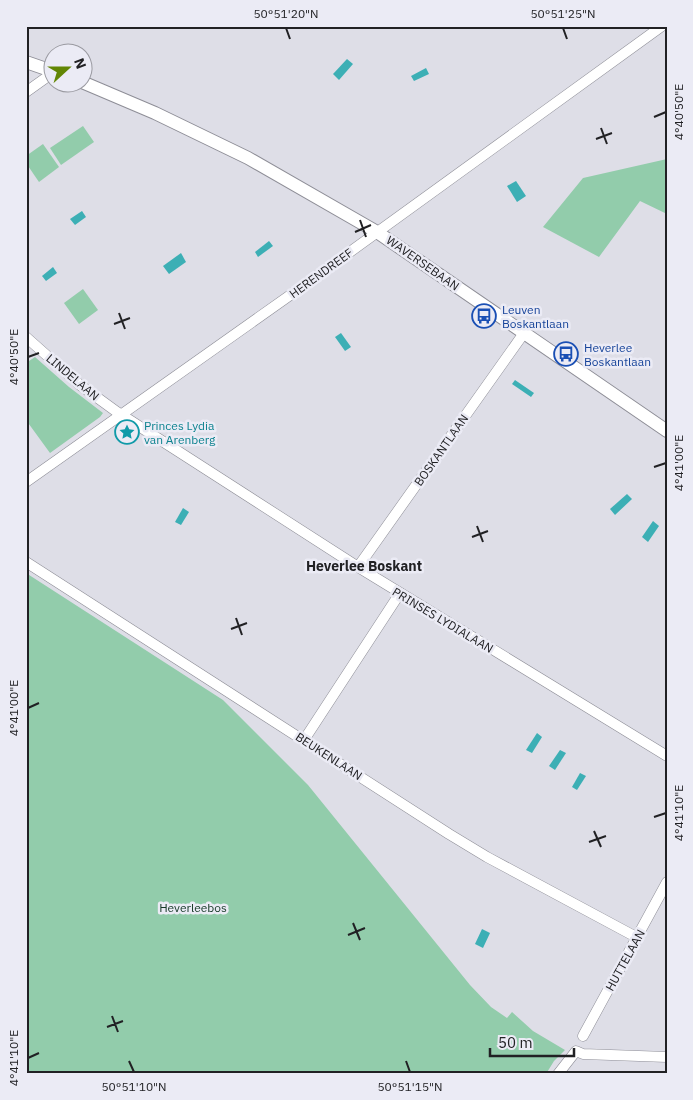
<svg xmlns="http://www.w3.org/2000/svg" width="693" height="1100" font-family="'IBM Plex Sans',sans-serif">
	<rect width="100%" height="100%" fill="#dedee7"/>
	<!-- green -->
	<g fill="#92ccab">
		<polygon points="83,126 94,142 61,165 50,148"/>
		<polygon points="43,144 59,167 39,182 26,163 26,156"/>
		<polygon points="667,159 667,214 640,201 599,257 543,227 583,178"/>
		<polygon points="83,289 98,310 79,324 64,303"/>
		<polygon points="35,357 69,387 103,413 100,417 50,453 26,420 26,363"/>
		<polygon points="26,573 223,700 308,785 470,985 491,1007 507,1018 512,1012 533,1031 565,1050 554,1061 546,1074 26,1074"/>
	</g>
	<!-- water -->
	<g fill="#3cafb5">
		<polygon points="347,59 353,64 339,80 333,74"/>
		<polygon points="426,68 429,74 414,81 411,76"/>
		<polygon points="516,181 526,196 517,202 507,186"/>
		<polygon points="82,211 86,217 75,225 70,219"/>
		<polygon points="269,241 273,246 258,257 255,252"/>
		<polygon points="181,253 186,262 169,274 163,266"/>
		<polygon points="53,267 57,273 46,281 42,276"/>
		<polygon points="341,333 351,347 345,351 335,337"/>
		<polygon points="515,380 534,393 531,397 512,384"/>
		<polygon points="627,494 632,499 615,515 610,509"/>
		<polygon points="183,508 189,512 181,525 175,522"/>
		<polygon points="653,521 659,526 648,542 642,537"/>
		<polygon points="537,733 542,737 532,753 526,750"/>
		<polygon points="560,750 566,753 555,770 549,766"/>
		<polygon points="580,773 586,776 577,790 572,787"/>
		<polygon points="482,929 490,933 483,948 475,944"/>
	</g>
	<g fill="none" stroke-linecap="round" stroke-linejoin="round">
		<!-- minor casing -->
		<g stroke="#8e8e97" stroke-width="11">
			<g id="minor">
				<polyline points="26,92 47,77 50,70"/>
				<polyline points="26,337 80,385 117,412 358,567 667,756"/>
				<polyline points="26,482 296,291 662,26"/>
				<polyline points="26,562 449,834 487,857 638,938"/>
				<polyline points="358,567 524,333"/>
				<polyline points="304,740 400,593"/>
				<polyline points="583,1036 667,882"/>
				<polyline points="558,1074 576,1051 583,1054 667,1057"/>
			</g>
		</g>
		<!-- tertiary casing -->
		<g stroke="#8e8e97" stroke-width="14">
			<g id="tertiary">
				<polyline points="26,62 52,71"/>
				<polyline points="82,82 155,113 248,158 377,232 667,431"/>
			</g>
		</g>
		<!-- minor -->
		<use href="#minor" stroke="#fff" stroke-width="10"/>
		<!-- tertiary -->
		<use href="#tertiary" stroke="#fff" stroke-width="12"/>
	</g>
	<!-- ticks -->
	<path fill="none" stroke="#212124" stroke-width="2" d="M 286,28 L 290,39M 563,28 L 567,39M 654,117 L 666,112M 601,128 L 607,144M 596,139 L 612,133M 360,220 L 366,237M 355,232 L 371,225M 119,313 L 125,329M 114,324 L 130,318M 28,357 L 39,353M 654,467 L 666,463M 477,526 L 483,542M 472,537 L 488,531M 236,618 L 242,635M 231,629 L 247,623M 28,708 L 39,703M 654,817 L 666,813M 594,831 L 601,847M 589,842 L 606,836M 353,923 L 360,940M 348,935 L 365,928M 112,1016 L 118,1032M 107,1027 L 123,1021M 28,1058 L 39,1053M 129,1061 L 134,1072M 406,1061 L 410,1072"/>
	<!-- icons -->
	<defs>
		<g id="bus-ring" transform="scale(1.25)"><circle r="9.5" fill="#ebebf5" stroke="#1a4fb4" stroke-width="1.5"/><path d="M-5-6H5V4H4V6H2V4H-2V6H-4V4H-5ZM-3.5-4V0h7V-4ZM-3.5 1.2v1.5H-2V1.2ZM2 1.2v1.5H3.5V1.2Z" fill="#1a4fb4"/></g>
		<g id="sight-ring" transform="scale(1.25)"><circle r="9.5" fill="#ebebf5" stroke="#0f9aa8" stroke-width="1.5"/><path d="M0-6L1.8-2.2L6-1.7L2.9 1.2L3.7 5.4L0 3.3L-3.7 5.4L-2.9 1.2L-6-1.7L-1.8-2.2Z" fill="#0f9aa8"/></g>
	</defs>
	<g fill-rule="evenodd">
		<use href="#bus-ring" x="484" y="316"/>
		<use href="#bus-ring" x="566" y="354"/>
		<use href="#sight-ring" x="127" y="432"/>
	</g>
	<g text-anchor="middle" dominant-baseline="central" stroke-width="5" stroke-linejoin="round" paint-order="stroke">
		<!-- street labels -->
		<g font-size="12" fill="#212124" stroke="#ebebf5">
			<text transform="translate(423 263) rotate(35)">WAVERSEBAAN</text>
			<text transform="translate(321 273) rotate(-36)">HERENDREEF</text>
			<text transform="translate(73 377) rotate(40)">LINDELAAN</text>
			<text transform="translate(441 450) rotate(-55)">BOSKANTLAAN</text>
			<text transform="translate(443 620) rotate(31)">PRINSES LYDIALAAN</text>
			<text transform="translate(329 756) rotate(33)">BEUKENLAAN</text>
			<text transform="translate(625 960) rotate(-61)">HUTTELAAN</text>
		</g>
		<!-- transit labels -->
		<g font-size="12" fill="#164399" stroke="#ebebf5" text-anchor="start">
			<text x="502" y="309">Leuven<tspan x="502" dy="14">Boskantlaan</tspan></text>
			<text x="584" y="347">Heverlee<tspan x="584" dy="14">Boskantlaan</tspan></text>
		</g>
		<!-- culture labels -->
		<g font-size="12" fill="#0d838f" stroke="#ebebf5" text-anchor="start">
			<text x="144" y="425">Princes Lydia<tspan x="144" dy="14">van Arenberg</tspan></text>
		</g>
		<!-- park labels -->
		<g font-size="12" fill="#133624" stroke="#ebebf5">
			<text x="193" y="907">Heverleebos</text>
		</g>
		<!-- neighbourhood labels -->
		<g font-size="14" font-weight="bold" fill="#212124" stroke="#ebebf5">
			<text x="364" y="566">Heverlee Boskant</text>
		</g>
	</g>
	<!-- border -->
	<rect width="693" height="1100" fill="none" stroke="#ebebf5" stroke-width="55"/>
	<!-- north arrow -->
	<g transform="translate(68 68) rotate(69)"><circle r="24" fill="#ebebf5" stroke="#9a9aa1"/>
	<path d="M0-4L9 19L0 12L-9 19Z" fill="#628604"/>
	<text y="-8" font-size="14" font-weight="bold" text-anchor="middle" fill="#212124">N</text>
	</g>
	<!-- scale -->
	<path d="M490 1048v8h84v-8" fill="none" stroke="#212124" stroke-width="2.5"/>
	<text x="498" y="1048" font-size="15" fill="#212124" stroke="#ebebf5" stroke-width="4" paint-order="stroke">50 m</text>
	<rect x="28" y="28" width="638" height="1044" fill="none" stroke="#212124" stroke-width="2"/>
	<g font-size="12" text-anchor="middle" fill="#212124">
		<text x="286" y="18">50°51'20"N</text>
		<text x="563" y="18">50°51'25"N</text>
		<text transform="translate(679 112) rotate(-90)" y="4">4°40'50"E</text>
		<text transform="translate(14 357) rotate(-90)" y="4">4°40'50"E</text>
		<text transform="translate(679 463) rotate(-90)" y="4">4°41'00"E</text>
		<text transform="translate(14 708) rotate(-90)" y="4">4°41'00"E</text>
		<text transform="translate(679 813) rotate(-90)" y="4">4°41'10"E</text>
		<text transform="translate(14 1058) rotate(-90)" y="4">4°41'10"E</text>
		<text x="134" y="1091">50°51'10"N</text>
		<text x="410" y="1091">50°51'15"N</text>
	</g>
</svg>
